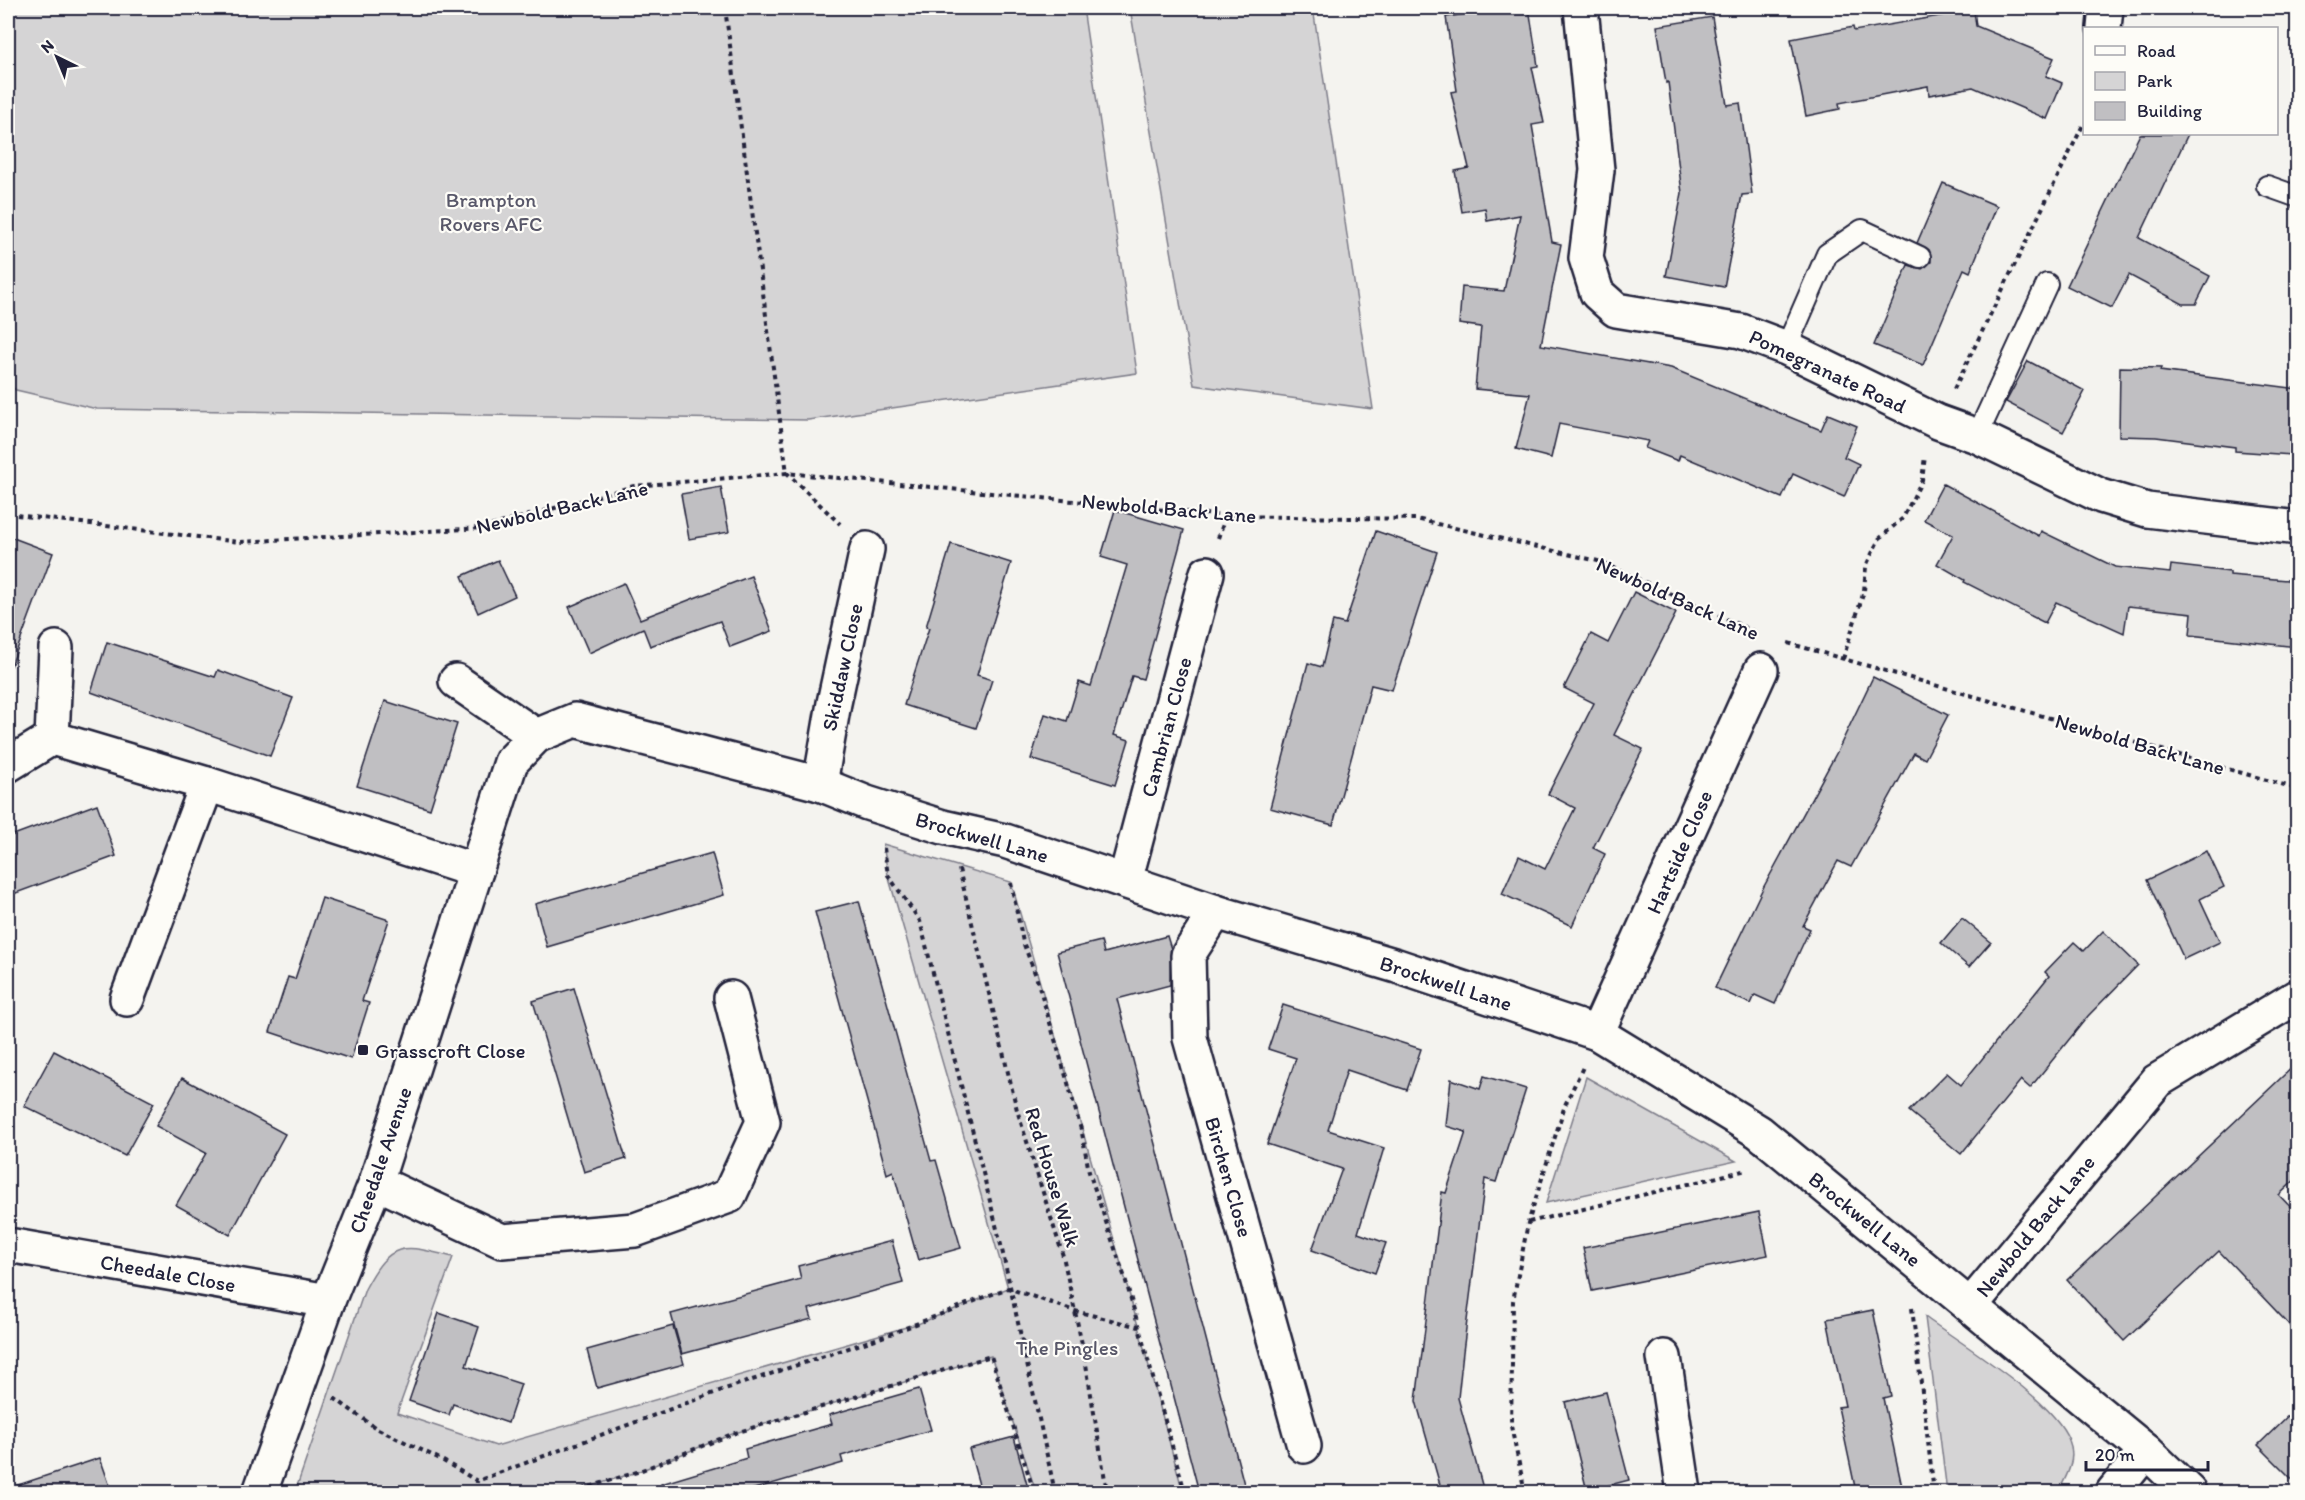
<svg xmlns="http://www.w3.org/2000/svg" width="2305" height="1500" font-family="Itim,sans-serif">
	<rect width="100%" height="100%" fill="#f4f3ef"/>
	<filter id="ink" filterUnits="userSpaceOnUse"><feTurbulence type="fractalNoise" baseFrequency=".0167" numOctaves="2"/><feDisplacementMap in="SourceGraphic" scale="12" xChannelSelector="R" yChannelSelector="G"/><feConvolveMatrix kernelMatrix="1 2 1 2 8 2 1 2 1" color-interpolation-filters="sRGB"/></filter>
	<g filter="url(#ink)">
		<!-- green -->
		<g fill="#d5d4d5" stroke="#7c7b88" stroke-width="1.5">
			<polygon points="8,8 1083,8 1137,373 808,420 97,409 16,390 8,385"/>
			<polygon points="1130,8 1313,8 1373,409 1194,385"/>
			<path d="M 883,844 L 1011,882 L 1125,1278 L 1183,1492 L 1036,1492 L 991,1356 L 735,1433 L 637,1472 L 573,1492 L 295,1492 L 365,1289 C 391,1240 403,1244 453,1257 L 397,1413 L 496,1446 L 920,1323 L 1008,1288 L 888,875 Z"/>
			<polygon points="1586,1077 1736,1161 1546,1203"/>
			<path d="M 1925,1317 C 1963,1345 2053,1399 2069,1440 C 2077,1459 2067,1476 2058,1492 L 1947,1492 Z"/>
		</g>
		<!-- building -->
		<g fill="#c0bfc2" stroke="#22223b" stroke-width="1.5">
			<polygon points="1507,8 1529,8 1538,66 1532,67 1544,123 1532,125 1552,242 1561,244 1541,345 1671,368 1821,430 1828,414 1857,426 1844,457 1859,464 1844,497 1793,474 1782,498 1680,455 1678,461 1645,448 1648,441 1559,424 1551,458 1516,449 1530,394 1475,389 1481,327 1459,324 1462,287 1504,291 1520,215 1487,221 1485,208 1462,212 1455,171 1469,168 1451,92 1457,91 1446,17"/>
			<polygon points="1974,10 1976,26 2054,58 2046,76 2062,83 2047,119 1973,87 1929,95 1928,86 1839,103 1840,109 1806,116 1791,39 1853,27 1854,31"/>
			<polygon points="1712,17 1727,105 1740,103 1752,194 1742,195 1724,287 1666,276 1682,193 1668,82 1666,83 1657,26"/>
			<polygon points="2140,134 2188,134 2139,238 2210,276 2196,304 2183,304 2129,275 2112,308 2067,286"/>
			<polygon points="1943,183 1997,206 1970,272 1964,269 1923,365 1874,345 1908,265 1922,269 1931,262 1929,250 1917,243"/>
			<polygon points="2028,361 2085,391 2063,432 2006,402"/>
			<polygon points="2120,367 2161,368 2160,371 2298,389 2292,455 2235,451 2235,447 2156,437 2119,436"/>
			<polygon points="1943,484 2039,536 2041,531 2115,567 2170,573 2171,565 2230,572 2230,575 2298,581 2298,647 2190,635 2192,613 2128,606 2124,633 2056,602 2045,623 1964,582 1965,580 1937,564 1953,535 1924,520"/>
			<polygon points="721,487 729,532 689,539 681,494"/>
			<polygon points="1115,510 1184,530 1143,679 1132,676 1114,735 1129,740 1115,785 1031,759 1045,714 1067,721 1079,682 1091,686 1127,565 1101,557"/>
			<polygon points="1376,531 1437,552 1392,690 1371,685 1333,825 1270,808 1308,663 1322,667 1333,621 1345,624"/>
			<polygon points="8,536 53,553 11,666 8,666"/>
			<polygon points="951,544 1011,563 977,675 992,680 976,728 904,705 929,628 926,627"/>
			<polygon points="498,560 515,596 478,613 462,576"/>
			<polygon points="751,576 772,631 730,647 720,621 650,646 643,628 589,653 569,607 624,583 640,619"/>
			<polygon points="1634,592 1676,613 1614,735 1643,749 1593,848 1605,854 1572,926 1502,894 1519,856 1545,869 1575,808 1548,794 1594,703 1564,688 1591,634 1608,643"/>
			<polygon points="107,642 215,677 218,670 293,698 270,756 91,692"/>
			<polygon points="1873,677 1948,715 1925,759 1914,753 1851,867 1838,861 1803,926 1810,929 1775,1004 1755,995 1751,1004 1715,988 1762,890 1838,750"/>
			<polygon points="385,701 457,724 430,809 357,786"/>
			<polygon points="97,804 116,856 8,896 8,837"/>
			<polygon points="2207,851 2224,887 2200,899 2220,942 2184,959 2147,880"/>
			<polygon points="712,853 724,895 547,947 535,904"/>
			<polygon points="322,898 389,920 362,1001 369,1003 351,1059 270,1032 288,977 295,979"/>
			<polygon points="859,901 931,1161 936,1160 961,1248 918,1260 893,1171 887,1174 815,912"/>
			<polygon points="1962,918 1991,942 1969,967 1941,943"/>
			<polygon points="2103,931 2138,965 2088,1016 2030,1088 2021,1080 1961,1154 1909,1111 1947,1073 1961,1085 2049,976 2045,972 2074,942 2084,951"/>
			<polygon points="1167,936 1171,949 1170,985 1117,999 1246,1492 1199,1492 1057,952 1101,941 1104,953"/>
			<polygon points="574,988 626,1159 584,1172 533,1001"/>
			<polygon points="1283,1005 1421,1049 1407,1090 1347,1070 1328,1130 1384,1148 1358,1233 1386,1243 1375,1273 1312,1250 1342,1169 1267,1144 1296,1058 1268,1049"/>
			<polygon points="54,1051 154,1103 125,1156 24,1106"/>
			<polygon points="2298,1062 2298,1177 2279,1195 2298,1215 2298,1334 2219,1251 2124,1341 2067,1280"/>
			<polygon points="1484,1076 1526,1089 1496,1182 1485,1179 1463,1352 1458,1398 1484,1492 1442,1492 1416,1401 1442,1192 1446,1193 1466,1132 1446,1126 1451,1079 1480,1089"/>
			<polygon points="182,1078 285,1134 230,1235 176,1205 206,1153 156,1126"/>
			<polygon points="1759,1212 1768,1255 1592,1291 1583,1248"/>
			<polygon points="892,1241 903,1283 809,1309 812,1319 682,1354 671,1314 801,1279 798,1266"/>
			<polygon points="1873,1310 1891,1396 1883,1398 1902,1487 1877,1492 1856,1492 1838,1407 1845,1406 1827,1319"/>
			<polygon points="439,1313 479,1327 466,1366 521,1384 508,1423 453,1404 449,1415 409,1401"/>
			<polygon points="673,1326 684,1364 597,1388 587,1350"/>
			<polygon points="919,1389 931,1430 841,1456 843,1463 744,1492 662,1492 661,1484 747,1458 745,1449 832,1424 829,1415"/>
			<polygon points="1606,1392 1629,1480 1587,1491 1565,1402"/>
			<polygon points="2298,1406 2298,1485 2258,1445"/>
			<polygon points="1014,1437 1029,1492 981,1492 969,1449"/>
			<polygon points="100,1458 112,1492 16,1492 15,1486"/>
		</g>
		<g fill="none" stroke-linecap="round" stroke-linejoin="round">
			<!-- service casing -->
			<g stroke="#22223b" stroke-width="24">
				<g id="service">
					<polyline points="2267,186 2298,197"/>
					<polyline points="1786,348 1827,254 1862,230 1920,257"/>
					<polyline points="1977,436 2047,284"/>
				</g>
			</g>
			<!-- minor casing -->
			<g stroke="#22223b" stroke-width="38">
				<g id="minor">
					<polyline points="1581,8 1597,170 1586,258 1597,293 1616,310 1741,331 1786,348 1938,422 1977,436 2101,496 2147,510 2298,528"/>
					<polyline points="2104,28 2106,8"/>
					<polyline points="56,648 52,738 207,784 476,871"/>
					<polyline points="456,681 536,736"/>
					<polyline points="8,765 52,738"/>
					<polyline points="820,784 834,703 867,549"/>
					<polyline points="1125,881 1207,573"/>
					<polyline points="1216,912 1188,955 1190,1038 1304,1446"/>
					<polyline points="127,999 207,784"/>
					<polyline points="1597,1033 1761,670"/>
					<polyline points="376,1182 502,1241 635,1230 729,1196 763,1122 731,998"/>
					<polyline points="8,1247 14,1246 328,1301"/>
					<polyline points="1664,1357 1684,1492"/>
				</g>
			</g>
			<!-- tertiary casing -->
			<g stroke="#22223b" stroke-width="38">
				<g id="tertiary">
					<polyline points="1971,1305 2157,1081 2298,996"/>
					<polyline points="260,1492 328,1301 376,1182 511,762 536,736 575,720 820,784 867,803 943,827 1005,841 1216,912 1397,966 1597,1033 1759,1132 2146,1451 2189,1492"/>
					<polyline points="2113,1492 2146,1451"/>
				</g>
			</g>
			<!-- path -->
			<g stroke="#22223b" stroke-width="4" stroke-dasharray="4.5 4.5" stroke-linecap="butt">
				<polyline points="725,8 787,473 840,524"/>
				<polyline points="1954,389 2084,123"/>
				<polyline points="8,514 239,542 483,528 634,486 787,473 1226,516 1416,519 1598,561 1755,632"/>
				<polyline points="1218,538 1226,516"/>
				<polyline points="1788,643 2298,789"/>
				<polyline points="1843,659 1864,591 1866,566 1879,539 1903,518 1922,480 1925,456"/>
				<polyline points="884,848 888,875 920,921 1001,1245 1055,1492"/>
				<polyline points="959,869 1017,1110 1063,1256 1085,1358 1107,1492"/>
				<polyline points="1011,883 1023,942 1036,976 1068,1083 1082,1133 1089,1172 1125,1278 1185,1492"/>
				<polyline points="1529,1222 1747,1170"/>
				<polyline points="1912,1308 1934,1492"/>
				<polyline points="334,1398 376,1428 440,1459 477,1481 722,1390 885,1336 1008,1288 1075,1311 1139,1327"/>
				<polyline points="476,1492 477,1481"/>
				<polyline points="573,1492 637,1472 735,1433 991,1356 1034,1492"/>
				<polyline points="1525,1492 1511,1426 1513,1301 1528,1223 1565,1105 1583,1067"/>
			</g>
			<!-- service -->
			<use href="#service" stroke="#fdfcf7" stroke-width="20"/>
			<!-- minor -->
			<use href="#minor" stroke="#fdfcf7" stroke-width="33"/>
			<!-- tertiary -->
			<use href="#tertiary" stroke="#fdfcf7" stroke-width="33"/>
		</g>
	</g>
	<!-- markers -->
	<rect fill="#22223b" stroke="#fdfcf7" stroke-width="2" x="357" y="1044" width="12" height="12" rx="3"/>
	<g text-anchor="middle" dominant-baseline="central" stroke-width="4.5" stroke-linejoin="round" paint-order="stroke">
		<!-- park labels -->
		<g font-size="21" fill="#585769" stroke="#fdfcf7">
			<text x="491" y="199">Brampton<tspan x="491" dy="24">Rovers AFC</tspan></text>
			<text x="1067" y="1347">The Pingles</text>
		</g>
		<!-- street labels -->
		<g font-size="21" fill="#22223b" stroke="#fdfcf7">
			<text transform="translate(1828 371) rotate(25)">Pomegranate Road</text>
			<text transform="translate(562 507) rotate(-13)">Newbold Back Lane</text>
			<text transform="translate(1169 508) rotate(5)">Newbold Back Lane</text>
			<text transform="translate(1678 598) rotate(24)">Newbold Back Lane</text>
			<text transform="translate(842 667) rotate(-78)">Skiddaw Close</text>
			<text transform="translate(1166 727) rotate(-75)">Cambrian Close</text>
			<text transform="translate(2140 744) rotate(16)">Newbold Back Lane</text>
			<text transform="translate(982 837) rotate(16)">Brockwell Lane</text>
			<text transform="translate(1679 852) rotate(-66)">Hartside Close</text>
			<text transform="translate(1446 983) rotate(18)">Brockwell Lane</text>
			<text transform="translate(380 1160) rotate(-71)">Cheedale Avenue</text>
			<text transform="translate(1053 1177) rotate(73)">Red House Walk</text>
			<text transform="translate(1229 1177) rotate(74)">Birchen Close</text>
			<text transform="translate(1865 1219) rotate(39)">Brockwell Lane</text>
			<text transform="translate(2035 1226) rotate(-51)">Newbold Back Lane</text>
			<text transform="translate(168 1273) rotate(10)">Cheedale Close</text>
		</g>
		<!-- poi labels -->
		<g font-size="21" fill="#22223b" stroke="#fdfcf7" text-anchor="start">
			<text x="375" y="1050">Grasscroft Close</text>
		</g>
	</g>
	<!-- margin -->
	<rect width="2305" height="1500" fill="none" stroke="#fdfcf7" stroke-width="30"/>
	<rect x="15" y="15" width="2275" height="1470" fill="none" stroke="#22223b" stroke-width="2" filter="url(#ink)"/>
	<!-- legend -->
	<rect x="2083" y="27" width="195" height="108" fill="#fdfcf7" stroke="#a5a5ac" stroke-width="1.5"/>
	<rect x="2095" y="46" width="30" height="9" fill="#fdfcf7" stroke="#a5a5ac" stroke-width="1.5"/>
	<text x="2137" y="57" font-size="18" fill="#22223b">Road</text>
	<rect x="2095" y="72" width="30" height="18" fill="#d5d4d5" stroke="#a5a5ac" stroke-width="1.5"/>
	<text x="2137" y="87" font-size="18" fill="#22223b">Park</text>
	<rect x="2095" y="102" width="30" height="18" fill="#c0bfc2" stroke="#a5a5ac" stroke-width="1.5"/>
	<text x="2137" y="117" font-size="18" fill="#22223b">Building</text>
	<!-- north arrow -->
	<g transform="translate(57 57) rotate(317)" stroke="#fdfcf7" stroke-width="4.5" paint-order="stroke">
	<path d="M0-4.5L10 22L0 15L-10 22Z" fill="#22223b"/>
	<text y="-9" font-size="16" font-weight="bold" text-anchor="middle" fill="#22223b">N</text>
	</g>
	<!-- scale -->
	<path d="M2086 1461v9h122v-9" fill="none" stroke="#22223b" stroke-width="3"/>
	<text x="2095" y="1461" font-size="18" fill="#22223b" stroke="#fdfcf7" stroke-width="4.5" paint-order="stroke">20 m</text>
</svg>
